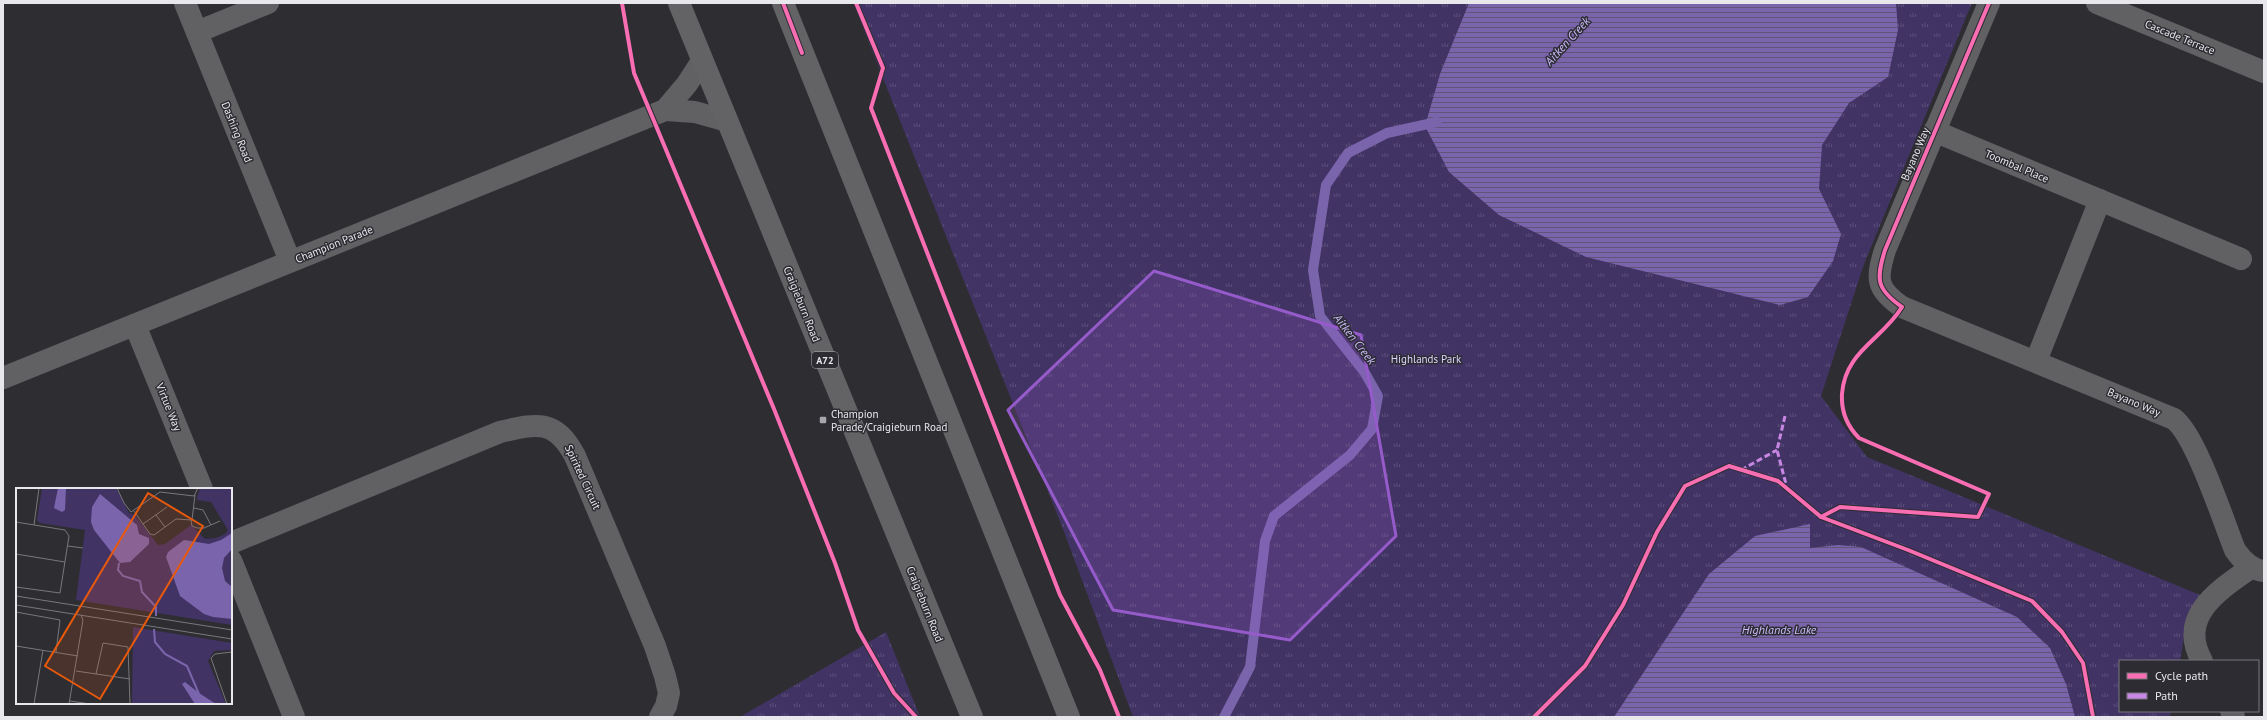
<svg xmlns="http://www.w3.org/2000/svg" width="2267" height="720" font-family="'PT Sans',sans-serif">
	<defs>
		<pattern id="park-tufts" width="24" height="20" patternUnits="userSpaceOnUse"><rect width="24" height="20" fill="#423365"/><path d="M3 7l-1-3M5 7V3M7 7l1-3M15 17l-1-3M17 17v-4M19 17l1-3" fill="none" stroke="#5d517b"/></pattern>
		<pattern id="water-rules" width="6" height="5" patternUnits="userSpaceOnUse"><rect width="6" height="5" fill="#7a65ac"/><path d="M0 2.5h6" fill="none" stroke="#605579"/></pattern>
	</defs>
	<rect width="100%" height="100%" fill="#2e2d32"/>
	<!-- park -->
	<g fill="url(#park-tufts)">
		<polygon points="853,3 1972,3 1864,264 1821,396 1867,457 2200,595 2187,619 2180,661 2120,661 2120,711 2171,711 2170,717 1133,717 1063,529"/>
		<polygon points="886,632 920,717 740,717"/>
	</g>
	<!-- water -->
	<g fill="url(#water-rules)">
		<polygon points="1469,3 1896,3 1898,30 1888,77 1849,103 1822,145 1819,189 1841,234 1833,261 1808,297 1780,305 1586,257 1499,215 1449,172 1425,126 1440,74"/>
		<polygon points="1810,524 1810,548 1838,545 1861,547 2017,617 2050,648 2066,684 2075,717 1614,717 1709,574 1755,536"/>
	</g>
	<g fill="none" stroke-linecap="round" stroke-linejoin="round">
		<!-- stream -->
		<polyline stroke="#7a65ac" stroke-width="10" points="1224,717 1250,667 1265,541 1274,516 1350,455 1372,429 1378,396 1365,373 1320,316 1313,270 1326,185 1348,153 1387,133 1437,122"/>
		<!-- minor -->
		<g stroke="#616163" stroke-width="22">
			<polyline points="185,3 290,261"/>
			<path d="M 1989,3 L 1885,250 C 1876,279 1876,289 1902,307 L 2174,419 C 2196,436 2223,520 2235,550 C 2242,560 2251,570 2264,571"/>
			<polyline points="2097,3 2264,72"/>
			<polyline points="197,32 268,3"/>
			<polyline points="665,110 695,112 727,121"/>
			<polyline points="1934,131 2241,259"/>
			<polyline points="135,325 202,489"/>
			<polyline points="2036,361 2100,200"/>
			<polyline points="3,378 665,110 687,84 702,61"/>
			<path d="M 231,543 L 500,432 C 538,423 555,419 575,456 L 655,646 L 665,676 L 669,693 L 666,706 L 660,717"/>
			<polyline points="231,560 294,717"/>
			<path d="M 2202,661 C 2177,616 2219,590 2252,567"/>
			<polyline points="2231,711 2234,717"/>
		</g>
		<!-- major -->
		<g stroke="#636365" stroke-width="22">
			<polyline points="679,3 972,717"/>
			<polyline points="783,3 1069,717"/>
		</g>
		<!-- quiet -->
		<g stroke="#c787e3" stroke-width="3" stroke-dasharray="6 3" stroke-linecap="butt">
			<polyline points="1785,416 1777,450 1787,488"/>
			<polyline points="1741,470 1777,450"/>
		</g>
		<!-- cycleway casing -->
		<g stroke="#2d2c33" stroke-width="6">
			<g id="cycleway">
				<polyline points="622,3 634,73 774,409 835,563 858,630 894,693 916,717"/>
				<polyline points="783,3 802,53"/>
				<polyline points="856,3 883,68 871,108 1060,595 1100,670 1119,717"/>
				<path d="M 1821,517 L 1840,507 L 1978,517 L 1989,494 L 1859,438 C 1847,426 1841,412 1842,394 C 1845,351 1882,340 1902,307 C 1876,289 1876,279 1885,250 L 1989,3"/>
				<polyline points="1534,717 1585,666 1623,605 1657,532 1685,486 1729,466 1778,481 1821,517 1908,550 2032,601 2062,632 2083,663 2093,717"/>
			</g>
		</g>
		<!-- cycleway -->
		<use href="#cycleway" stroke="#f96db3" stroke-width="4"/>
	</g>
	<!-- marked area -->
	<path fill="#965bca" fill-opacity="0.2" stroke="#965bca" stroke-width="3" stroke-linejoin="round" d="M 1154,271 L 1361,335 L 1396,536 L 1290,640 L 1113,610 L 1008,410 Z"/>
	<!-- markers -->
	<rect fill="#a7a6aa" stroke="#2d2c33" stroke-width="1.5" x="819" y="416" width="8" height="8" rx="2"/>
	<g text-anchor="middle" dominant-baseline="central" stroke-width="3" stroke-linejoin="round" paint-order="stroke">
		<!-- shield labels -->
		<rect fill="#2d2c33" stroke="#b0afb4" stroke-width="1" x="812" y="352" width="26" height="16" rx="3"/>
		<g font-size="10" font-weight="bold" fill="#e8e7eb">
			<text x="825" y="360">A72</text>
		</g>
		<!-- street labels -->
		<g font-size="11" fill="#e8e7eb" stroke="#2d2c33">
			<text transform="translate(2180 37) rotate(22)">Cascade Terrace</text>
			<text transform="translate(237 132) rotate(68)">Dashing Road</text>
			<text transform="translate(1915 154) rotate(-67)">Bayano Way</text>
			<text transform="translate(2017 166) rotate(23)">Toombal Place</text>
			<text transform="translate(334 244) rotate(-22)">Champion Parade</text>
			<text transform="translate(802 304) rotate(68)">Craigieburn Road</text>
			<text transform="translate(2134 402) rotate(23)">Bayano Way</text>
			<text transform="translate(169 407) rotate(68)">Virtue Way</text>
			<text transform="translate(583 477) rotate(65)">Spirited Circuit</text>
			<text transform="translate(925 604) rotate(68)">Craigieburn Road</text>
		</g>
		<!-- park labels -->
		<g font-size="11" fill="#ddd4fe" stroke="#2d2c33">
			<text x="1426" y="359">Highlands Park</text>
		</g>
		<!-- poi labels -->
		<g font-size="11" fill="#e8e7eb" stroke="#2d2c33" text-anchor="start">
			<text x="831" y="414">Champion<tspan x="831" dy="13">Parade/Craigieburn Road</tspan></text>
		</g>
		<!-- water labels -->
		<g font-size="12" font-style="italic" fill="#ccbcfb" stroke="#2d2c33">
			<text transform="translate(1567 41) rotate(-48)">Aitken Creek</text>
			<text transform="translate(1355 339) rotate(52)">Aitken Creek</text>
			<text x="1779" y="629">Highlands Lake</text>
		</g>
	</g>
	<!-- overview -->
	<g transform="translate(16 488)">
		<rect width="216" height="216" fill="#2e2d32"/>
		<path d="M 26,0 L 100,0 L 113,25 L 118,26 L 142,57 L 149,56 L 175,37 L 189,51 L 200,50 L 209,46 L 212,42 L 195,14 L 181,12 L 181,10 L 184,0 L 216,0 L 216,137 L 60,112 L 69,42 L 24,35 L 21,32 ZM 117,139 L 216,155 L 216,162 L 198,163 L 192,173 L 210,216 L 116,216 Z" fill="#423365"/>
		<path d="M 42,0 L 50,0 L 49,22 L 46,24 L 38,20 ZM 84,6 L 121,37 L 123,46 L 133,50 L 133,56 L 114,74 L 104,75 L 78,42 L 75,34 L 76,19 ZM 216,45 L 216,61 L 208,70 L 206,80 L 209,93 L 216,99 L 216,131 L 197,129 L 188,126 L 164,108 L 150,69 L 152,64 L 168,52 L 193,56 L 205,52 ZM 169,194 L 183,205 L 200,216 L 179,216 L 166,196 Z" fill="#7a65ac"/>
		<path fill="none" stroke="#7a65ac" stroke-width="2" d="M 103,75 L 102,82 L 107,88 L 124,93 L 126,104 L 140,119 L 140,128M 138,141 L 139,154 L 149,166 L 171,178 L 183,206"/>
		<path fill="none" stroke="#78777c" stroke-width="1" d="M 101,0 L 108,15 L 115,24 L 144,4 L 178,8 L 182,0M 178,20 L 187,22 L 195,37M 118,23 L 134,46 L 138,47 L 160,31 L 176,32 L 179,7M 140,27 L 149,39M 175,32 L 176,38 L 181,40 L 188,40 L 204,33M 0,34 L 49,42 L 53,48 L 44,105 L 0,99M 127,36 L 151,19M 18,37 L 23,0M 52,58 L 67,60M 0,66 L 49,74M 0,108 L 216,142M 0,117 L 216,151M 0,124 L 44,132 L 40,164M 0,158 L 62,168M 60,183 L 114,191M 80,186 L 87,155 L 112,159 L 114,216M 54,213 L 74,216M 18,216 L 27,162M 53,216 L 67,132 L 65,127M 211,216 L 195,170 L 199,166 L 216,164"/>
		<path fill="#e8590c" fill-opacity="0.15" stroke="#e8590c" stroke-width="2" d="M 132,5 L 187,38 L 84,211 L 29,178 Z"/>
		<rect width="216" height="216" fill="none" stroke="#e8e7eb" stroke-width="2"/>
	</g>
	<!-- border -->
	<rect width="2267" height="720" fill="none" stroke="#e8e7eb" stroke-width="8"/>
	<!-- legend -->
	<rect x="2119" y="660" width="140" height="52" fill="#2d2c33" stroke="#78777d"/>
	<rect x="2127" y="673" width="20" height="6" fill="#f96db3" stroke="#78777d"/>
	<text x="2155" y="680" font-size="12" fill="#e8e7eb">Cycle path</text>
	<rect x="2127" y="693" width="20" height="6" fill="#c787e3" stroke="#78777d"/>
	<text x="2155" y="700" font-size="12" fill="#e8e7eb">Path</text>
</svg>
